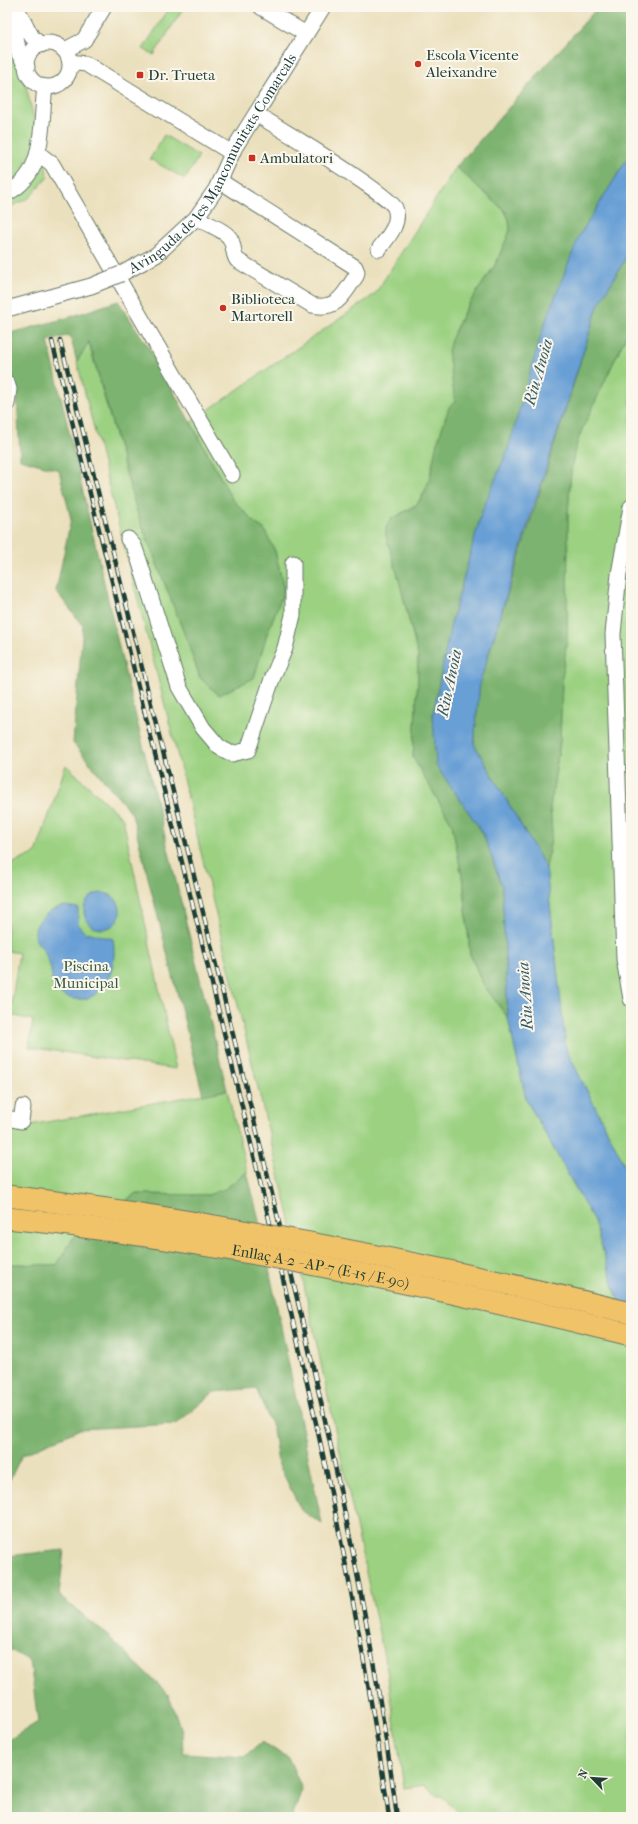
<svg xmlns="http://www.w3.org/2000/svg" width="638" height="1824" font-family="'IM FELL French Canon',serif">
	<rect width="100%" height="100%" fill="#fbf7ec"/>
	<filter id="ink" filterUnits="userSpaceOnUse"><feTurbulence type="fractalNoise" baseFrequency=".025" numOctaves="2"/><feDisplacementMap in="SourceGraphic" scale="8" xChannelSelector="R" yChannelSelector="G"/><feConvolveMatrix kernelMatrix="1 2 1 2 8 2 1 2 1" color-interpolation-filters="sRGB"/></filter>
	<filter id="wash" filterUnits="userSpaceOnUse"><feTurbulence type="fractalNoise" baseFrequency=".012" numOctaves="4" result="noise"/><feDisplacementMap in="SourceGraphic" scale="16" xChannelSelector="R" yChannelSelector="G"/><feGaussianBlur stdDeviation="0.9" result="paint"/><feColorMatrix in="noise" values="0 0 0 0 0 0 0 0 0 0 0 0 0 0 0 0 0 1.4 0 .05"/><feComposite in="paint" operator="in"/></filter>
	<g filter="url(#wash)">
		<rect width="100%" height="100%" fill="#ebe0bd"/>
		<!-- green -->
		<g fill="#9cd182" stroke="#5e875b">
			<polygon points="7,7 48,177 29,198 8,208"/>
			<polygon points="170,7 177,7 182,10 154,55 143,49"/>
			<polygon points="164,135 199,156 185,179 150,159"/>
			<polygon points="456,167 505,211 509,220 510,230 507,238 495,265 466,308 454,332 449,361 453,381 455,402 439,437 427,487 417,504 400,514 393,555 418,656 418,677 413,757 452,824 464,887 470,954 483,984 508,1018 526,1099 594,1221 631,1343 631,1817 463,1817 443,1797 433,1793 426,1785 404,1788 387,1670 290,1220 174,741 77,362 88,341 138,515 186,638 200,678 267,634 284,590 275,551 264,529 256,524 232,499 191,422 375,294"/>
			<polygon points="631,325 631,1183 621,1158 566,1049 546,868 552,832 550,808 560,742 562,679 567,638 568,513 571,471 574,453 580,434"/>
			<polygon points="66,765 123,819 176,1069 29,1047 33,1020 10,1015 19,953 7,951 7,866 36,853"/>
			<polygon points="227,1090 247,1172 225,1189 208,1195 135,1194 106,1216 73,1238 57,1265 7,1264 7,1129"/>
		</g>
		<!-- forest -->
		<g fill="#7db370" stroke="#4e7852">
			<polygon points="598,7 631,7 631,153 579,236 508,449 482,511 451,624 433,714 436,765 483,833 502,886 508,1018 483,984 470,954 464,887 452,824 413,758 418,677 418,656 398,576 386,536 386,527 391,519 409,510 417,504 423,496 430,478 436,446 449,407 455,402 448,351 451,340 466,308 495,265 507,238 510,230 509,220 505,211 456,167"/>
			<polygon points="631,249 631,325 580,434 574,453 571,471 568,513 567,638 562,679 560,742 550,808 552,832 546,868 474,744 480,682 598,306"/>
			<polygon points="118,301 153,354 232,499 256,524 264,529 275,551 284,590 267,634 254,678 219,695 200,678 186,638 138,515 89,341 77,362 70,335 48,341 122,660 227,1090 203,1095 132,814 73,743 83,626 56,591 71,519 59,470 20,459 17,393 7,352 7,334 67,318"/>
			<polygon points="247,1172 258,1216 322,1524 301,1510 278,1463 273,1429 256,1388 214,1392 176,1424 80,1429 22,1455 7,1485 7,1264 57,1265 73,1238 106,1216 135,1194 208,1195 225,1189"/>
			<polygon points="64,1550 59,1595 108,1636 168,1694 182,1732 183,1753 244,1757 261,1742 288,1757 302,1789 292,1817 7,1817 7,1741 38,1722 30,1661 7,1648 7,1556"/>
		</g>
		<!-- water -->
		<g fill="#679fd5" stroke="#436e84">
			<polygon points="631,153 631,249 598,306 531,515 480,682 474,744 546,868 566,1049 621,1158 631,1183 631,1343 594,1221 526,1099 508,1018 502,886 483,833 436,765 433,714 451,624 482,511 508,449 543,328 579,236"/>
			<circle cx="102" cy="911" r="18"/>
			<path d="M 64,906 L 78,908 L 78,925 L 86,934 L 87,932 L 113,939 C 117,962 110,993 84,999 C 75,1000 65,998 58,992 C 50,985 53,975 50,966 C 49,961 46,954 43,949 C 42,947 39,945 37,942 C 28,924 49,909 64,906 Z"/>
		</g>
	</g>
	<g filter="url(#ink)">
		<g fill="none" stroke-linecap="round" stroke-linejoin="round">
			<!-- minor casing -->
			<g stroke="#667664" stroke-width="17">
				<g id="minor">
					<polyline points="16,7 32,37 41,45"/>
					<polyline points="261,7 306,34"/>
					<polyline points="17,11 13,22 19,54 27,67"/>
					<circle cx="48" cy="65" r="22"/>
					<polyline points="65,50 84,40 104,7"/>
					<polyline points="70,62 86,64 232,153"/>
					<path d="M 256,114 C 276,126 390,195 395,208 C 401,223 388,237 379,249"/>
					<polyline points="39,154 52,164 232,475"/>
					<path d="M 7,193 C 47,174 40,124 45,87"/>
					<path d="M 196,218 C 204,222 224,230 229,237 C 235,244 232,253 237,260 L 312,305 C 337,311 344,294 356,276 L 357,272 L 355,267 L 220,181"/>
					<path id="s1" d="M 121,274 L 156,255 L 196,218 L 216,189 L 235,147 L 323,7"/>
					<polyline points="7,383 9,389 7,404"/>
					<polyline points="631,507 619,574 613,634 624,959 631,999"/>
					<polyline points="128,539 134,546 139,560 179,687 203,728 219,747 232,754 248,750 272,679 285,648 293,615 293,563"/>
					<polyline points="7,1118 21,1121 23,1107"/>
				</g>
			</g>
			<!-- highway casing -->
			<g stroke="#667664" stroke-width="23">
				<g id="highway">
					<polyline points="7,1196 64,1203"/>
					<polyline points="7,1218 62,1224"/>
				</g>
			</g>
			<!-- minor -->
			<use href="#minor" stroke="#fff" stroke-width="15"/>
			<!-- highway -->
			<use href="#highway" stroke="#f1c369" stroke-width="21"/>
			<!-- rail casing -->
			<g stroke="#1f3d34" stroke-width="4.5">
				<g id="rail">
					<path d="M 60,340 C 125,598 190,857 253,1116 C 310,1348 366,1580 397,1817"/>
					<path d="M 52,341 C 116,594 179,848 241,1102 C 298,1339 355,1576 389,1817"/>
				</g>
			</g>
			<!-- rail -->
			<use href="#rail" stroke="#fbf7ec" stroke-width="3" stroke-dasharray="9" stroke-linecap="butt"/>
			<!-- minor-bridge casing -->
			<g stroke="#667664" stroke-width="17" stroke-linecap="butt">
				<polyline id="minor-bridge" points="7,309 91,286 121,274"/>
			</g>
			<!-- highway-bridge casing -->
			<g stroke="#667664" stroke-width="23" stroke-linecap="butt">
				<g id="highway-bridge">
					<path d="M 64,1203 C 255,1229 444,1267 631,1313"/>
					<path id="s2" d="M 62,1224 C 254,1249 443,1288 631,1335"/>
				</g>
			</g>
			<!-- minor-bridge -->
			<use href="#minor-bridge" stroke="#fff" stroke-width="15"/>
			<!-- highway-bridge -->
			<use href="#highway-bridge" stroke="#f1c369" stroke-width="21"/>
		</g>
	</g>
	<!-- markers -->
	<g fill="#c8321e" stroke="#fbf7ec" stroke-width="1.5">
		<circle cx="418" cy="64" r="4"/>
		<rect x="136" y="71" width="8" height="8" rx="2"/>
		<rect x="248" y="154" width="8" height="8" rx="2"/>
		<circle cx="223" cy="308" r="4"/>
	</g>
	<g text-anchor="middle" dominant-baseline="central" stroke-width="4" stroke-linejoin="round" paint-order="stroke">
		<!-- poi labels -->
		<g font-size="15" fill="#1f3d34" stroke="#fbf7ec" text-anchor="start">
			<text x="426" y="55">Escola Vicente<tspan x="426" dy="17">Aleixandre</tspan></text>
			<text x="148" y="75">Dr. Trueta</text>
			<text x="260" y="158">Ambulatori</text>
			<text x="231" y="299">Biblioteca<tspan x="231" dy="17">Martorell</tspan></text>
		</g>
		<!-- street labels -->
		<g font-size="15" fill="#1f3d34" stroke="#fbf7ec">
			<text stroke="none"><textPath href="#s1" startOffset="147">Avinguda de les Mancomunitats Comarcals</textPath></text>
			<text stroke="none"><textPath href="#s2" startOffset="262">Enllaç A-2 - AP-7 (E-15 / E-90)</textPath></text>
		</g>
		<!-- park labels -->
		<g font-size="15" fill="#385b44" stroke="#fbf7ec">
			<text x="86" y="966">Piscina<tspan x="86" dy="17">Municipal</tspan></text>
		</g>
		<!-- water labels -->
		<g font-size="16" font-style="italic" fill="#355a64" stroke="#fbf7ec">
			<text transform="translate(538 372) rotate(-74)">Riu Anoia</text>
			<text transform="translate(449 683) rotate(-78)">Riu Anoia</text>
			<text transform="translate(525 996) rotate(-94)">Riu Anoia</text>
		</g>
	</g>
	<!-- margin -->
	<rect width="638" height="1824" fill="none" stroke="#fbf7ec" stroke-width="24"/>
	<!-- north arrow -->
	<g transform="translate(592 1778) rotate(295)" stroke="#fbf7ec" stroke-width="3" paint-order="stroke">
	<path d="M0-3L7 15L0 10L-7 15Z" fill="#1f3d34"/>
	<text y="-6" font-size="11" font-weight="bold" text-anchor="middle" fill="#1f3d34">N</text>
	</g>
</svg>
